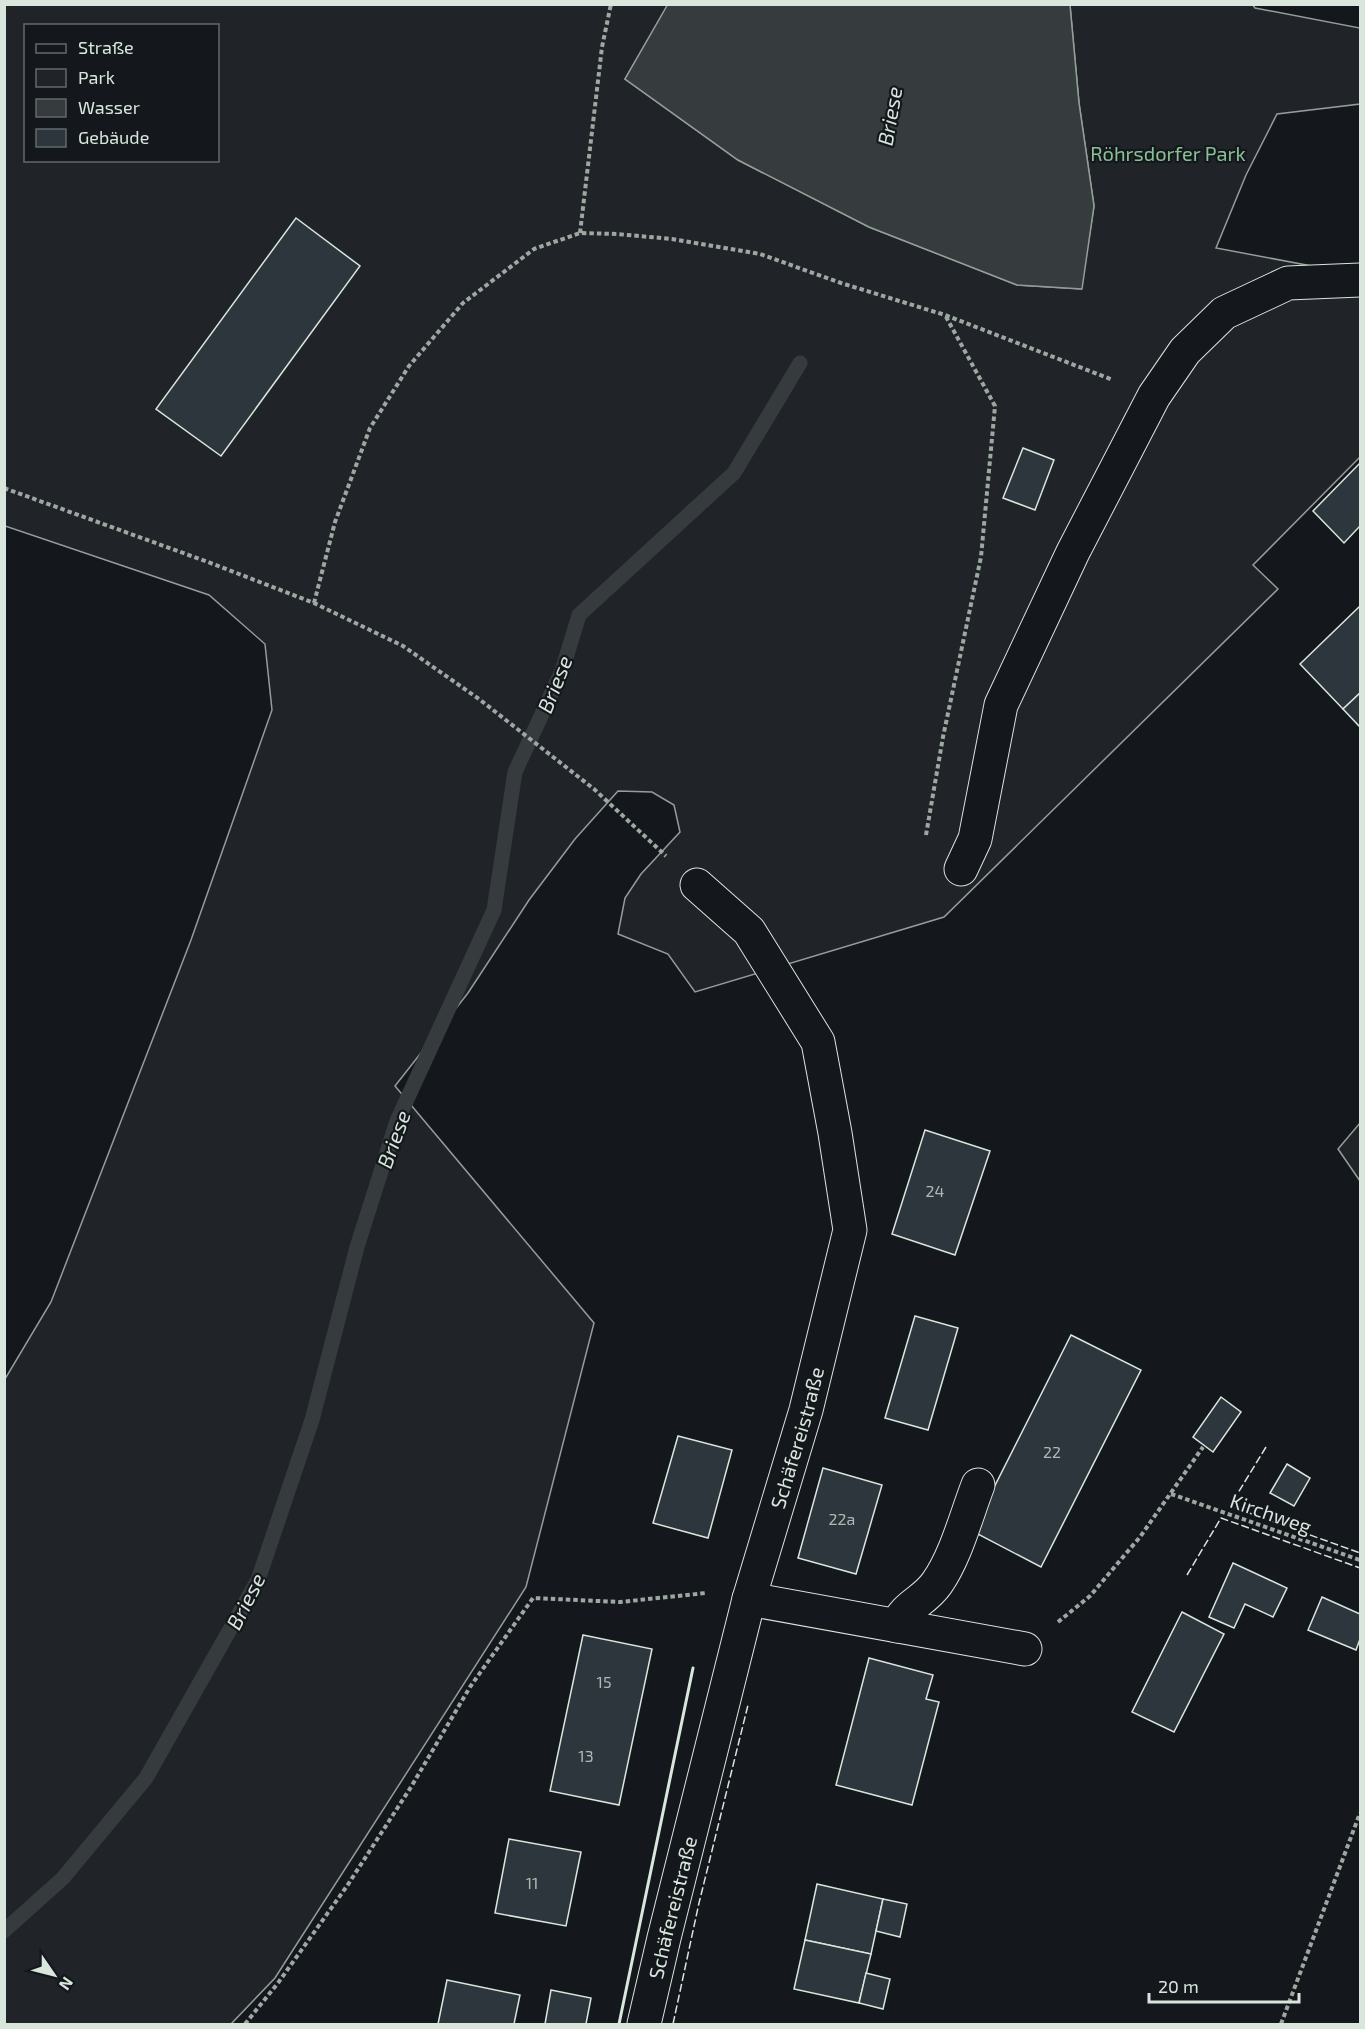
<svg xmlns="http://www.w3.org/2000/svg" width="1365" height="2029" font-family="'Exo 2',sans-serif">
	<rect width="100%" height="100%" fill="#14181c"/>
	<!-- green -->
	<g fill="#202428" stroke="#939e99" stroke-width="1.5" fill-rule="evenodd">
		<path d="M 5,5 L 668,5 L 625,79 L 738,160 L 869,227 L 1017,285 L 1081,289 L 1094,206 L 1079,103 L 1070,5 L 1253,5 L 1255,8 L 1360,28 L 1360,104 L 1277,114 L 1246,175 L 1216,248 L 1360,275 L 1360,457 L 1253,565 L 1278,589 L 944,917 L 695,992 L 668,954 L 618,934 L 625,898 L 641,874 L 680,832 L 674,805 L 652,792 L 618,791 L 575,839 L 529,900 L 468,993 L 395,1086 L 594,1323 L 526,1587 L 275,1978 L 231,2024 L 5,2024 L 5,1379 L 51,1302 L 191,940 L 272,710 L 265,644 L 209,595 L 5,526 ZM 26,26 L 218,26 L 218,160 L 26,160 Z"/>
		<polygon points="1360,1123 1360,1181 1338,1149"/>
	</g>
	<!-- water -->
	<polygon fill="#363b3e" stroke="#939e99" stroke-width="1.5" points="668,4 1070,5 1079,103 1094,206 1082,289 1017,285 869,227 738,160 625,79"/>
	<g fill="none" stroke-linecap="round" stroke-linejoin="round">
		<!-- stream -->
		<polyline stroke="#363b3e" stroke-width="15" points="4,1931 63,1878 146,1778 258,1580 312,1420 357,1247 397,1121 494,910 515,772 562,671 579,615 734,473 800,363"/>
	</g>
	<!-- building -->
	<g fill="#2c363c" stroke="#d8e6dc" stroke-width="1.5">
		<polygon points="296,218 360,266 221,456 156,409"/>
		<polygon points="1023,448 1054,460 1035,510 1003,498"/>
		<polygon points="1360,463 1360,526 1344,543 1313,511"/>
		<polygon points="1359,607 1360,609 1360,693 1343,709 1300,664"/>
		<polygon points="1360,693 1360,727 1343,709"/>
		<polygon points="925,1130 990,1151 955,1255 892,1234"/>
		<polygon points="915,1316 958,1328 928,1430 885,1418"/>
		<polygon points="1071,1335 1141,1370 1041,1567 972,1531"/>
		<polygon points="1221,1397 1241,1412 1213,1452 1193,1437"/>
		<polygon points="678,1436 732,1450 708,1538 653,1523"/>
		<polygon points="1287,1464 1310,1478 1294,1506 1270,1493"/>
		<polygon points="823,1468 882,1485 856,1574 798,1558"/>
		<polygon points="1233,1563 1287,1588 1273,1617 1245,1604 1234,1628 1209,1617"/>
		<polygon points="1322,1597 1360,1614 1360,1639 1356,1650 1308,1630"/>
		<polygon points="1182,1612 1224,1634 1174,1732 1132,1712"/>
		<polygon points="583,1635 652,1649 619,1805 550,1791"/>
		<polygon points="869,1658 933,1675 926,1699 939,1702 912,1805 836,1785"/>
		<polygon points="509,1839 581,1852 566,1926 495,1913"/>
		<polygon points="817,1884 883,1899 871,1954 805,1940"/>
		<polygon points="883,1899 907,1904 900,1937 876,1931"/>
		<polygon points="805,1940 871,1954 859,2003 794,1989"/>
		<polygon points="866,1973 890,1979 883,2009 859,2003"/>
		<polygon points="447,1980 520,1995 514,2024 438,2024"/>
		<polygon points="551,1990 591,1998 586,2024 545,2024"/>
	</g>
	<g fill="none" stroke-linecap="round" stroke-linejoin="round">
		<!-- minor casing -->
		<g stroke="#d8e6dc" stroke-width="35">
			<g id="minor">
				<polyline points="961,869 975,839 1001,705 1073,552 1154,396 1185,351 1224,313 1288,283 1360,280"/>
				<polyline points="749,1599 1025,1649"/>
				<path d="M 897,1626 C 905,1605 924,1602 937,1583 C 956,1556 966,1516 978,1485"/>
				<path id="s1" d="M 644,2024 L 664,1938 L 749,1599 L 806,1410 L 850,1230 L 835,1133 L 818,1042 L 749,931 L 697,885"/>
			</g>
		</g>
		<!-- path -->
		<g stroke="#9da8a2" stroke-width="4" stroke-dasharray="4.5 3" stroke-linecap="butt">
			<polyline points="580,233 602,47 611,4"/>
			<polyline points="4,488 208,562 314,603 403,646 479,699 594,789 666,856"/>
			<polyline points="314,603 335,522 370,428 409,366 463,303 534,249 580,233 617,234 672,239 760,254 841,283 945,315 1113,380"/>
			<polyline points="926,835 943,737 981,557 995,406 945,315"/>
			<polyline points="1171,1494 1360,1560"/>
			<polyline points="1058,1622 1090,1596 1140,1537 1203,1447"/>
			<polyline points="245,2024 278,1983 347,1886 411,1787 470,1687 533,1598 620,1602 706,1593"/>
			<polyline points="1281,2024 1360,1813"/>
		</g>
		<!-- minor -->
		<use href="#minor" stroke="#14181c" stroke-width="33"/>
		<!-- fence -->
		<g stroke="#d8e6dc" stroke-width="1.5" stroke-dasharray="8 3" stroke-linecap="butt">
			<polyline points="1266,1447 1230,1506 1360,1553"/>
			<polyline points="1187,1575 1221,1518 1360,1568"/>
			<polyline points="673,2024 699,1903 748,1705"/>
		</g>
		<!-- wall -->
		<polyline stroke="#d8e6dc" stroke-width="3" points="619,2024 693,1668"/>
	</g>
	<g text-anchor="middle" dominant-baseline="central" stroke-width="4.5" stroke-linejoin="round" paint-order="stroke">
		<!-- number labels -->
		<g font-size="16" fill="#adbab4">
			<text x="935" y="1190">24</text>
			<text x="1052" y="1451">22</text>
			<text x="842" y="1518">22a</text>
			<text x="604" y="1681">15</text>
			<text x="586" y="1755">13</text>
			<text x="532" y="1882">11</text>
		</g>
		<!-- park labels -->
		<g font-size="20" fill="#8ac095" stroke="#14181c">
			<text x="1168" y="153">Röhrsdorfer Park</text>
		</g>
		<!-- street labels -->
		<g font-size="20" fill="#d8e6dc" stroke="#14181c">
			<text stroke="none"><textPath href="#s1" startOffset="606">Schäfereistraße</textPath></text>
			<text transform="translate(1271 1513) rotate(19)">Kirchweg</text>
			<text stroke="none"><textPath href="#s1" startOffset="120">Schäfereistraße</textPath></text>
		</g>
		<!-- water labels -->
		<g font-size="21" font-style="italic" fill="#d8e6dc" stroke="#14181c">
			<text transform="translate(889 116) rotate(-80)">Briese</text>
			<text transform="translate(554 684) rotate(-68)">Briese</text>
			<text transform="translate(393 1139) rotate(-70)">Briese</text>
			<text transform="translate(245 1601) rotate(-63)">Briese</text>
		</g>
	</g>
	<!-- border -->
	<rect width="1365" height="2029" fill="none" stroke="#d8e6dc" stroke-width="12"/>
	<!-- legend -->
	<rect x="24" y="24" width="195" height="138" fill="#14181c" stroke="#626a69" stroke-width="1.5"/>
	<rect x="36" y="44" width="30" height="9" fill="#14181c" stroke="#626a69" stroke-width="1.5"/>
	<text x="78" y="54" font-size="18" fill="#d8e6dc">Straße</text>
	<rect x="36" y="69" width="30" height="18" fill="#202428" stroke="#626a69" stroke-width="1.5"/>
	<text x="78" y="84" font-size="18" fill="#d8e6dc">Park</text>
	<rect x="36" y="99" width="30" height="18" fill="#363b3e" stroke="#626a69" stroke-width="1.5"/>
	<text x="78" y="114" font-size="18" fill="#d8e6dc">Wasser</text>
	<rect x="36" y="129" width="30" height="18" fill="#2c363c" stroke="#626a69" stroke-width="1.5"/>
	<text x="78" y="144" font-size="18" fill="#d8e6dc">Gebäude</text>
	<!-- north arrow -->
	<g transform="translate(54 1975) rotate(125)" stroke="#14181c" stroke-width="4.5" paint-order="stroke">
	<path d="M0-4.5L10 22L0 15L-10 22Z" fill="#d8e6dc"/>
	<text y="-9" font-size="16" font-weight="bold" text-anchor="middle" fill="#d8e6dc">N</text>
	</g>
	<!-- scale -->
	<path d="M1149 1993v9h150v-9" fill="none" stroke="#d8e6dc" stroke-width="3"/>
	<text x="1158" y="1993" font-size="18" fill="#d8e6dc" stroke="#14181c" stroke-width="4.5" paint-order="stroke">20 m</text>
</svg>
